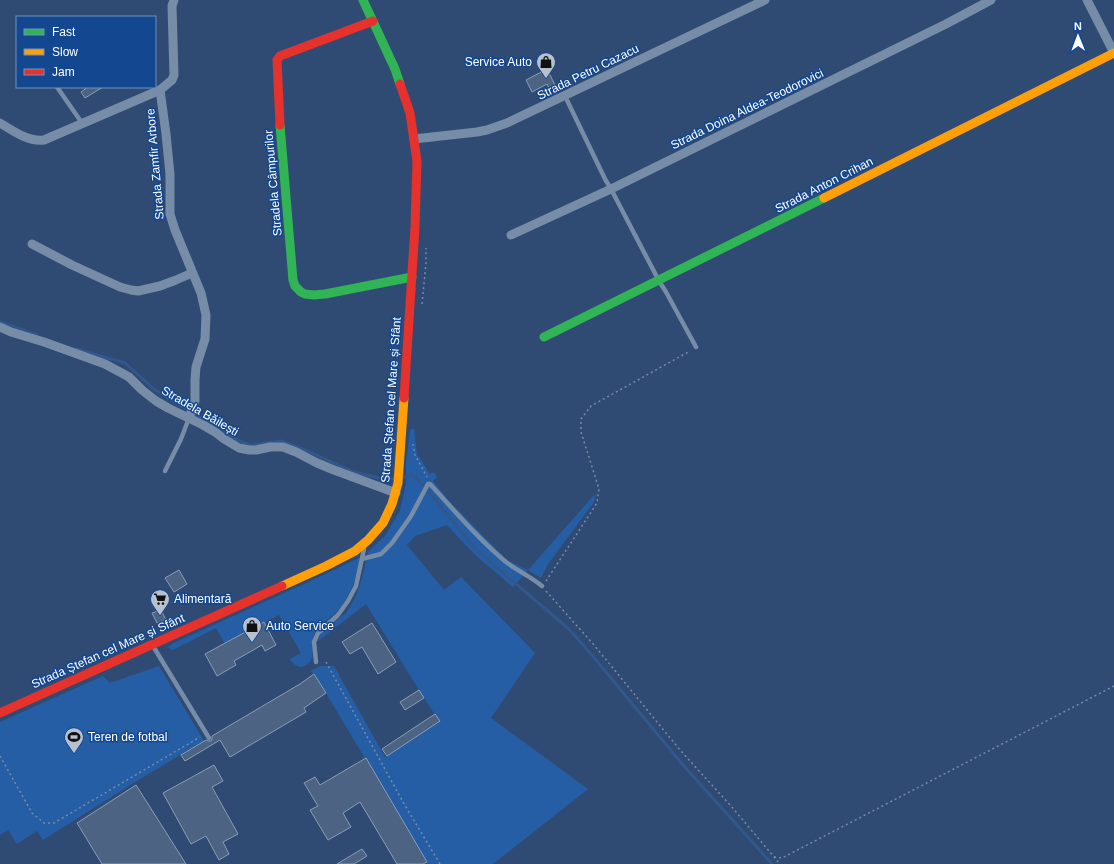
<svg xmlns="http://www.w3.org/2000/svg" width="1114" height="864" font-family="Arial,sans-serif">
	<rect width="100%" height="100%" fill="#2f4b73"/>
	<!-- green -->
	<g fill="#265ea6">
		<polygon points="414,428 417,454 430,474 434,472 437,477 433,481 449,501 508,561 528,570 596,493 594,502 548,564 541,578 528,570 513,587 473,553 447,525 415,536 407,545 444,590 461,577 535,653 491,718 588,789 493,864 428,864 326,693 314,674 310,671 320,666 334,666 385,757 439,721 419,690 366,604 318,641 321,633 346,613 356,596 363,575 368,552 385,536 400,511 406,483 406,463 410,430"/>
		<path d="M 359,558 C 362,570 348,599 339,609 C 333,617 323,622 317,630 C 307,641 317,657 308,664 C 300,670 294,665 290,659 L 301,653 L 279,615 L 225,644 L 216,628 L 175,649 L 171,650 L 168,647 L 174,643 L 313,580 Z"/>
		<polygon points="159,666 204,741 135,782 43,840 37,831 17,844 8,830 0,835 0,722 103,676 110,683"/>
	</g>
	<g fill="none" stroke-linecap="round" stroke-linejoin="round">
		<!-- stream -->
		<g stroke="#32578c" stroke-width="3">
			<polyline points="0,322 37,335"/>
			<polyline points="77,349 125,363 155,390 237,440 250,445 281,441 303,449 354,472 387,480 394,478"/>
			<polyline points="402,477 413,475 424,486 474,547 502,572 569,629 591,654 683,765 772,864"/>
		</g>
	</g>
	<!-- building -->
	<g fill="#4c6383" stroke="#8c9db4">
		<polygon points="547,69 555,85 549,88 547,84 532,92 526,80"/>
		<polygon points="88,87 103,87 85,98 81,92"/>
		<polygon points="179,570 187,584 174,592 165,578"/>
		<polygon points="161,610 166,620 157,623 152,613"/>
		<polygon points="264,622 276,645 265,651 262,645 234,661 236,665 217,676 205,654"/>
		<polygon points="372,623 396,662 378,674 362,647 350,654 342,642"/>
		<polygon points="314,674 326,693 304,708 306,712 230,757 220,740 185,761 181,755 206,740 208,741 211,741 212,739 212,736 300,684"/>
		<polygon points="419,690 424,698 405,710 400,702"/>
		<polygon points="435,714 440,721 387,756 382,749"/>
		<polygon points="366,758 427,862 423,864 397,864 360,802 343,813 351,827 328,840 310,810 318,806 304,783 315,777 320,785"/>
		<polygon points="214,765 223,781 212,787 238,834 223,842 229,854 219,860 206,836 191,844 163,793"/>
		<polygon points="136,785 186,864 102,864 77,823"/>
		<polygon points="362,849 367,856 354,864 337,864"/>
	</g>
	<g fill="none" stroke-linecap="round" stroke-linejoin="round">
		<!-- path -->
		<g stroke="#778ca6" stroke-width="1.5" stroke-dasharray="2 3" stroke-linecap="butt">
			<polyline points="422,304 426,263 426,248"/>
			<polyline points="413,444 415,455 427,477"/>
			<polyline points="546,581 597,503 599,489 581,432 581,419 591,406 690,351"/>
			<polyline points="546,591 594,645 680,750 731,806 780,864"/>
			<polyline points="326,662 403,802 440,864"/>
			<polyline points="0,756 32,813 44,823 54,823 200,737"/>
			<polyline points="774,857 782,858 1114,686"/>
		</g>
		<!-- lane -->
		<g stroke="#778ca6" stroke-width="4.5">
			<polyline points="57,87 82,123"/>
			<polyline points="565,96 605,179 611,189 659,281 666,292 696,347"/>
			<polyline points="165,471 181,439 189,418"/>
			<path d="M 362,559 L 381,554 L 392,543 L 411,516 L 428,484 L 430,484 C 454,510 478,539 506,562 C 518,571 531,577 542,586"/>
			<polyline points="153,646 209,738"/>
			<polyline points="316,662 314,642 318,633 338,615 348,601 356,586 364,549"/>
		</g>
		<!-- street -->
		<g stroke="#778ca6" stroke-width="9">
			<polyline points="1087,0 1114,53"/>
			<polyline points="160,90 166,134 170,174 170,214 175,230 201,293 206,315 205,339 196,367 195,380 195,401 189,418"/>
			<path d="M 0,123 C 13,131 28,142 44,140 L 160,90 L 172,80 L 174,75 L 172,6 L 174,0"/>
			<polyline points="414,139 477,132 487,130 507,123 765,0"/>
			<polyline points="511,235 611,189 946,24 991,0"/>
			<polyline points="32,244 72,265 120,287 131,290 138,291 160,286 176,280 192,273"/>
			<polyline points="0,327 11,332 44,342 105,364 129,377 142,390 156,401 168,408 203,425 215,432 224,439 239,448 249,450 256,450 270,447 283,447 296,452 317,463 334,470 396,493"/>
		</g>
		<!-- fast -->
		<g stroke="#30b455" stroke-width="9">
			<polyline points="363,0 395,69 400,84"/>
			<polyline points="280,125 293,280 295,286 301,292 305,294 314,295 325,294 412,277"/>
			<polyline points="544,337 824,198"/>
		</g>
		<!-- slow -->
		<g stroke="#ff9f0a" stroke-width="9">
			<polyline points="824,198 1114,53"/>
			<polyline points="282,586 326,566 355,551 368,540 383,523 392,504 398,483 404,398"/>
		</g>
		<!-- jam -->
		<g stroke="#e5322d" stroke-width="9">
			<polyline points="400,84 410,113 417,161 415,227 404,398"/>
			<polyline points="280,125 277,60 280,56 373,21"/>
			<polyline points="0,713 282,586"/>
		</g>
	</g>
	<!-- icons -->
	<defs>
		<g id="shop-pin" transform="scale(1)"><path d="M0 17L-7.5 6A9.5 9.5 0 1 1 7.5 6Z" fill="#b6c0ce" stroke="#13478f"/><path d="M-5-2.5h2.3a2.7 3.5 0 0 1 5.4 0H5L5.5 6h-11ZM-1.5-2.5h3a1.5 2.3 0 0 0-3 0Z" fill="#111"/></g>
		<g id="supermarket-pin" transform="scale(1)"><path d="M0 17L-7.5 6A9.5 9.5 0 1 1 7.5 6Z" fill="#b6c0ce" stroke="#13478f"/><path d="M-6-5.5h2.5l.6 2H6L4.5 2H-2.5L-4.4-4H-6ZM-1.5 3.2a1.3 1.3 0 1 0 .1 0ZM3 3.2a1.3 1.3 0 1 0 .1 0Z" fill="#111"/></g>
		<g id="stadium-pin" transform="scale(1)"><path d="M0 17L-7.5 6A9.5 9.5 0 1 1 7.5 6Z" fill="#b6c0ce" stroke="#13478f"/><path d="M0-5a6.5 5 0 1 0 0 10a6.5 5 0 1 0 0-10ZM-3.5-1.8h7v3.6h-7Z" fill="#111"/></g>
	</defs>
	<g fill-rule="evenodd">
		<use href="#shop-pin" x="546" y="62"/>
		<use href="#supermarket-pin" x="160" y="599"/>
		<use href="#shop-pin" x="252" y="626"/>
		<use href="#stadium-pin" x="74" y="737"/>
	</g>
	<g text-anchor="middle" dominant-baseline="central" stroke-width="3" stroke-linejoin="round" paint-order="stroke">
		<!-- poi labels -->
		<g font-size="12" fill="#fff" stroke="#13478f" text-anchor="start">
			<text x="532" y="62" text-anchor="end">Service Auto</text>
			<text x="174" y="599">Alimentară</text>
			<text x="266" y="626">Auto Service</text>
			<text x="88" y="737">Teren de fotbal</text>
		</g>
		<!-- street labels -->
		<g font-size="12" fill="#fff" stroke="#13478f">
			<text transform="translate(588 72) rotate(-26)">Strada Petru Cazacu</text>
			<text transform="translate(747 109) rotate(-26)">Strada Doina Aldea-Teodorovici</text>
			<text transform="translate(155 164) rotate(-95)">Strada Zamfir Arbore</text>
			<text transform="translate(273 183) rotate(-95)">Stradela Câmpurilor</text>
			<text transform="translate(824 185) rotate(-27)">Strada Anton Crihan</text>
			<text transform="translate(391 400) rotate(-86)">Strada Ștefan cel Mare și Sfânt</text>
			<text transform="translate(200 411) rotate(30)">Stradela Băilești</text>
			<text transform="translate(108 651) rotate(-24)">Strada Ștefan cel Mare și Sfânt</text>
		</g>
	</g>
	<!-- legend -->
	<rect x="16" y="16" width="140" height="72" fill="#13478f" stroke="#7191bc"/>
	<rect x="24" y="29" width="20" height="6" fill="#30b455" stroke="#7191bc"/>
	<text x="52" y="36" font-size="12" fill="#ffffff">Fast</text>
	<rect x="24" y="49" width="20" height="6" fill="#ff9f0a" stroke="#7191bc"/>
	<text x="52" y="56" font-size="12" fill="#ffffff">Slow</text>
	<rect x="24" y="69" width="20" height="6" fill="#e5322d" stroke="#7191bc"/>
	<text x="52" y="76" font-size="12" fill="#ffffff">Jam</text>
	<!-- north arrow -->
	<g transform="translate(1078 36) rotate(359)" stroke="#13478f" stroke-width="3" paint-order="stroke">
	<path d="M0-3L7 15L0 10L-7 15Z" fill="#ffffff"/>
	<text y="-6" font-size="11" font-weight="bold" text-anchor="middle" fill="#ffffff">N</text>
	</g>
</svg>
